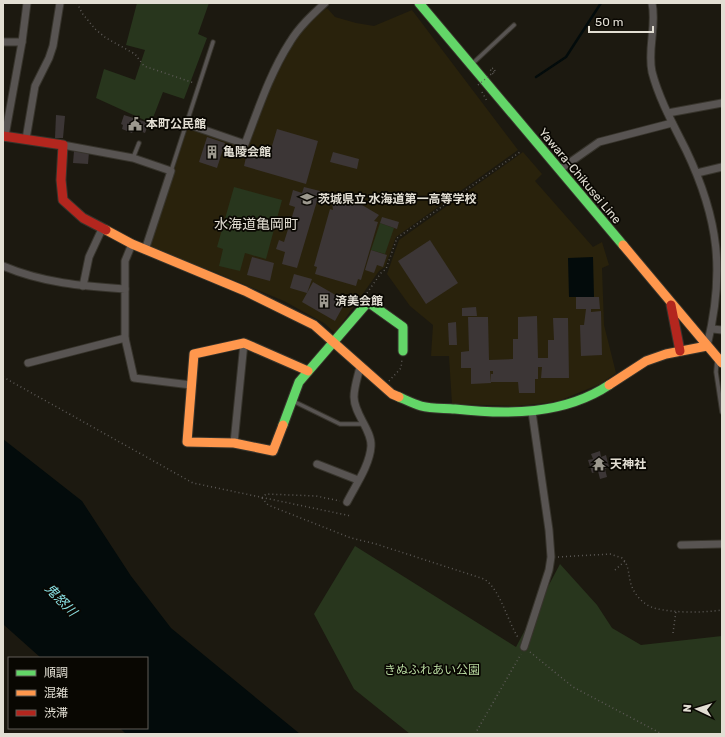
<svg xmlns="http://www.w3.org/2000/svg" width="725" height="737" font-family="Rubik,'Noto Sans JP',sans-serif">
	<rect width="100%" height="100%" fill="#1c1910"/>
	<!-- built -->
	<g fill="#29220c">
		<polygon points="327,8 335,17 356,23 374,26 412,10 518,150 396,237 385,267 379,271 335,333 324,323 284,301 214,272 148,248 188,126 248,147 274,79 297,37 314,18"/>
		<polygon points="523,152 542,174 535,181 593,247 602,242 609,265 602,268 604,325 616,373 600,384 561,400 547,403 515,406 452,404 449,356 431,356 433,325 410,306 387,274 399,240"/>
	</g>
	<!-- green -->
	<g fill="#28361d">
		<polygon points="137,3 209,3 198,34 207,38 184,99 163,92 151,123 96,98 104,69 135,80 145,50 126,45"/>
		<polygon points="234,187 282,200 266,259 245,253 240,271 219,266 223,249 217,247"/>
		<polygon points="380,223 394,228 385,254 371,250"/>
		<polygon points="355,546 516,647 560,564 597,605 612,628 641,645 722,636 722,734 410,734 354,689 314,614"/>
	</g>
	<!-- water -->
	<g fill="#030b0b">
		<polygon points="593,257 594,297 569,297 568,258"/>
		<polygon points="3,439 82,501 131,576 171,628 300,734 126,734 120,728 147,728 147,658 41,658 4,625"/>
	</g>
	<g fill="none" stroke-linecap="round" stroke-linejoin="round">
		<!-- stream -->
		<polyline stroke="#030b0b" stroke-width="2.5" points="536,77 566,57 601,3"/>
	</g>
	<!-- building -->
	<g fill="#3c3636">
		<polygon points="56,115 65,116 63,138 55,138"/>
		<polygon points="124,115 149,123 145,133 134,129 132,133 122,129 123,125 121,124"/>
		<polygon points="277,129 318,141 306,184 244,166 247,153 251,154 252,150 269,156"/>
		<polygon points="207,137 225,143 217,168 199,162"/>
		<polygon points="74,151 89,152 88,164 73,163"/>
		<polygon points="333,152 359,159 357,169 330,162"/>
		<polygon points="304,187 320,191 297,268 282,264 285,252 276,249 279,240 284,242 295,207 289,205 293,190 302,193"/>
		<polygon points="345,201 362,205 379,215 374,221 378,222 361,280 358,279 356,286 315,274 317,267 314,266 330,209 333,210 332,202"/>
		<polygon points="382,217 399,222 397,229 380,223"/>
		<polygon points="430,240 458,283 426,304 398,261"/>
		<polygon points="371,250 387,255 383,267 377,265 374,273 365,270"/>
		<polygon points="252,257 274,263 270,281 247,275"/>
		<polygon points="294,274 312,279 307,293 313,282 346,301 335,321 302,302 307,293 290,288"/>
		<polygon points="576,297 599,297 600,309 591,309 591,312 601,311 602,355 581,356 580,325 584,325 586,309 576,309"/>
		<polygon points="476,307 477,316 462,316 462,308"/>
		<polygon points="537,316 538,358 548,358 548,340 554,340 553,318 568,318 569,378 541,378 542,367 538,367 538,379 535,379 535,393 519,393 518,382 491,382 491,374 493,374 493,371 490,371 491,383 471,384 471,368 461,368 461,352 469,351 468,317 488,317 489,360 513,359 513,339 518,339 518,317"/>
		<polygon points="456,322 457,345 449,345 448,323"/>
		<polygon points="600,451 601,457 606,455 609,467 605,469 607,477 600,479 598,471 592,473 588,460 593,459 591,454"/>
	</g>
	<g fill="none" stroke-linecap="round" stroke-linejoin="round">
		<!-- lane casing -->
		<g stroke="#37342c" stroke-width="5.5">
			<g id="lane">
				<polyline points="472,64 514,25"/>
				<polyline points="133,158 139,143"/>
				<polyline points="171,171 213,42"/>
				<polyline points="717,359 716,372 722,412"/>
				<polyline points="293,401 340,424 362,424"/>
			</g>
		</g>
		<!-- street casing -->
		<g stroke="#37342c" stroke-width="9">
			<g id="street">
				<path d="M 652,3 C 657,26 647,49 652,72 C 659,99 674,126 686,150 C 719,219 725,272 707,346"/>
				<polyline points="3,42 22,42"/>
				<polyline points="668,113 722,103"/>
				<path d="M 187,124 L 245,144 C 258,110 270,73 290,42 C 299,27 312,15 325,3"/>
				<polyline points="5,136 22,42 27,3"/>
				<polyline points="26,139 35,86 49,58 53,46 60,3"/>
				<polyline points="63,145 133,158 171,171 145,250"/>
				<polyline points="559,170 599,142 672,123"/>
				<polyline points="697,173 722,167"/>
				<path d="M 3,266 C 43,283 82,286 125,289 L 125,338 L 134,378 L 191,385"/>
				<polyline points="83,286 89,257 102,229"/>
				<polyline points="125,289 125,261 132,244"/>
				<polyline points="713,329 722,330"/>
				<polyline points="28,363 125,338"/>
				<polyline points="234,443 244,343"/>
				<polyline points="317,464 358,480"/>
				<path d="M 347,502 C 355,486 370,465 371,446 C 372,430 354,414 354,397 C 354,387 358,376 360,367"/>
				<polyline points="681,545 722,544"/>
				<polyline points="524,647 549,570 551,557 549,530 532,412"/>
			</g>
		</g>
		<!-- fast casing -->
		<g stroke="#37342c" stroke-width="11">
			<g id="fast">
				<polyline points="419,3 623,245"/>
				<path d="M 399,397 C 406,400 414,404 421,406 C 432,409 444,408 455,409 C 507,415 564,415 609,385"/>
				<polyline points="283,425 299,382 368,302 403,327 403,351"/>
			</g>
		</g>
		<!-- slow casing -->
		<g stroke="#37342c" stroke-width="11">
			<g id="slow">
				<polyline points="106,230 132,244 245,291 314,325 392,394 399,397"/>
				<polyline points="623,245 722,363"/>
				<polyline points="609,385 646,361 666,354 707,346"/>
				<polyline points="283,425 273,451 234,443 187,442 194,354 244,343 308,371"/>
			</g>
		</g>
		<!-- jam casing -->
		<g stroke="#37342c" stroke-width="11">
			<g id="jam">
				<polyline points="3,136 63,145 61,180 63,200 83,218 106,230"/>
				<polyline points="671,305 680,351"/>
			</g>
		</g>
		<!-- path -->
		<g stroke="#5d5a57" stroke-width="1.5" stroke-dasharray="1 3" stroke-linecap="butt">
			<polyline points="77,3 82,13 95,29 106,38 135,54 144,66 194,83"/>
			<polyline points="493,74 490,69 494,68 495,71"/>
			<polyline points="482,92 487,101"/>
			<polyline points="367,293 381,273 386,269 397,238 520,152"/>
			<polyline points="3,377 193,483 351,516"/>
			<polyline points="389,381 401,368 402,359"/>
			<path d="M 262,498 L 268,505 L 351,538 L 376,544 L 484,579 C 501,590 507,621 519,639"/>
			<polyline points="262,498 266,494 316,496 340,501"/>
			<path d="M 558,557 L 610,554 L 622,558 C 630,565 628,578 632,587 C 636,596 644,605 654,608 C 672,613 703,613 722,610"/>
			<polyline points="615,570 625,561"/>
			<polyline points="673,633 676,611"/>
			<polyline points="530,652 573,687 662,734"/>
			<polyline points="475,734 521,654"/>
		</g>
		<!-- lane -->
		<use href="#lane" stroke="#585452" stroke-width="3.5"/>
		<!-- street -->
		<use href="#street" stroke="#585452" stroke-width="7"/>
		<!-- fast -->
		<use href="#fast" stroke="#63d668" stroke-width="9"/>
		<!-- slow -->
		<use href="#slow" stroke="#ff974d" stroke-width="9"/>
		<!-- jam -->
		<use href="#jam" stroke="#b3261e" stroke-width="9"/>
		<!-- path-bridge -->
		<polyline stroke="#5d5a57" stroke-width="1.5" stroke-dasharray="1 3" stroke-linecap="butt" points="478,85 495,71"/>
	</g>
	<!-- icons -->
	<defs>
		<g id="civic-bare" transform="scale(1.08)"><path d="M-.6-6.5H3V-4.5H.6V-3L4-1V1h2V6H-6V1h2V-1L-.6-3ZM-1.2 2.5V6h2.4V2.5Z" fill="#9d998f" stroke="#090702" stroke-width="2.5" paint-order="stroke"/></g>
		<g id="building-bare" transform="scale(1.08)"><path d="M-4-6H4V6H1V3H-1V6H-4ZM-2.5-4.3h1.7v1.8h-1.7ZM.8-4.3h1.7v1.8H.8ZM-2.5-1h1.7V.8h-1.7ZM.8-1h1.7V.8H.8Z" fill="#9d998f" stroke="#090702" stroke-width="2.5" paint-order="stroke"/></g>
		<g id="school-bare" transform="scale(1.08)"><path d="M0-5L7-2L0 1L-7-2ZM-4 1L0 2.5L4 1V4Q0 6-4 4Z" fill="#9d998f" stroke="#090702" stroke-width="2.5" paint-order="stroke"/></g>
		<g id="temple-bare" transform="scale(1.08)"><path d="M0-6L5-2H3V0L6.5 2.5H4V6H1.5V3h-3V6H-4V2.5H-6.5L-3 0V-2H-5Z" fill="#9d998f" stroke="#090702" stroke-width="2.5" paint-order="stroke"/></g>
	</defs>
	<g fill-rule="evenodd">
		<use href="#civic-bare" x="135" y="124"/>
		<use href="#building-bare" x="212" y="152"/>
		<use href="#school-bare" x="307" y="199"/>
		<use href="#building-bare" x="324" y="301"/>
		<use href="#temple-bare" x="599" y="464"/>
	</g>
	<g text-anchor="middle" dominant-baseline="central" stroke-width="3.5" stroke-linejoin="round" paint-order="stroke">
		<!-- poi labels -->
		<g font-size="12" font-weight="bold" fill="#e2ded3" stroke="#090702" text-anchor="start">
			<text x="146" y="124">本町公民館</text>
			<text x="223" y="152">亀陵会館</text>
			<text x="318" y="199">茨城県立 水海道第一高等学校</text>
			<text x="335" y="301">済美会館</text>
			<text x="610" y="464">天神社</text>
		</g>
		<!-- street labels -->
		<g font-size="12" fill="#e2ded3" stroke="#090702">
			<text transform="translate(580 176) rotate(50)">Yawara-Chikusei Line</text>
		</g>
		<!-- park labels -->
		<g font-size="12" fill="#b6d79e" stroke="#090702">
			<text x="432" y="670">きぬふれあい公園</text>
		</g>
		<!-- water labels -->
		<g font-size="13" font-style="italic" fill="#8be4e8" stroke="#090702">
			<text transform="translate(61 600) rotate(46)">鬼怒川</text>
		</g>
		<!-- quarter labels -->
		<g font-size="14" fill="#e2ded3" stroke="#090702">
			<text x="256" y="224">水海道亀岡町</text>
		</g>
	</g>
	<!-- border -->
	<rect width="725" height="737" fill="none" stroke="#e2ded3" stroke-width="8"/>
	<!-- legend -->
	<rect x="8" y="657" width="140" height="72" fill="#090702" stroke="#605d56"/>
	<rect x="16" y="670" width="20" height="6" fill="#63d668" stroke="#605d56"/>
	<text x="44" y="677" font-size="12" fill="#e2ded3">順調</text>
	<rect x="16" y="690" width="20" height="6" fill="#ff974d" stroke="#605d56"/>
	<text x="44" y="697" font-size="12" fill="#e2ded3">混雑</text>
	<rect x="16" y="710" width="20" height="6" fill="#b3261e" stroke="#605d56"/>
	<text x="44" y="717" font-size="12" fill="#e2ded3">渋滞</text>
	<!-- north arrow -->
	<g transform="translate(697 709) rotate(274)" stroke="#090702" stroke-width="3" paint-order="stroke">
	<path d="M0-3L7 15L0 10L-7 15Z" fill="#e2ded3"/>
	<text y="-6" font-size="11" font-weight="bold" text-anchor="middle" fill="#e2ded3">N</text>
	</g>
	<!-- scale -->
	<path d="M589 26v6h64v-6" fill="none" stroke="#e2ded3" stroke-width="2"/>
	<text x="595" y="26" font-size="12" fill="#e2ded3" stroke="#090702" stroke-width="3" paint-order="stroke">50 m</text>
</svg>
